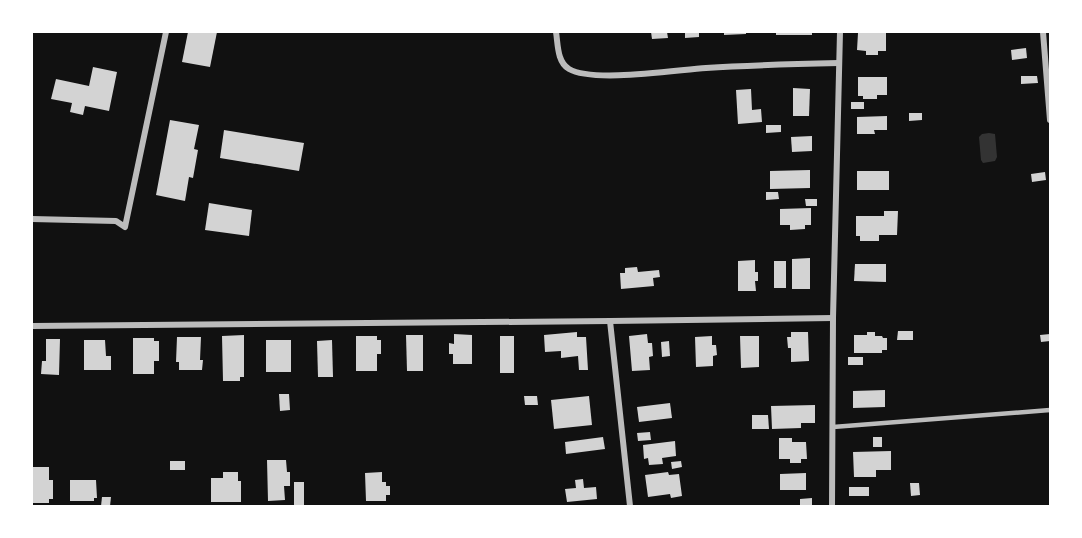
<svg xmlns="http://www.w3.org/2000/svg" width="1082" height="538" font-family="Montserrat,sans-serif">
	<rect width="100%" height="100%" fill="#111"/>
	<!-- water -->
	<polygon fill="#333" points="989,133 995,134 997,157 995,161 983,163 981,160 979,137 982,134"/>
	<!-- building -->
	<g fill="#d3d3d3">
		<polygon points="188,32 217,32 210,67 182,62"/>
		<polygon points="651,32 667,32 668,38 652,39"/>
		<polygon points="685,32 699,32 699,37 685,38"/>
		<polygon points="724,32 746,32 746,34 724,35"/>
		<rect x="776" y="32" width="36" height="3"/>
		<polygon points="858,33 886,33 886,51 878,51 878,55 866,55 866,51 857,50"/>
		<polygon points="1026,48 1027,58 1012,60 1011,50"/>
		<polygon points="93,67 117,72 109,111 85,106 83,115 70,112 72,103 51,99 56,79 89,86"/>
		<polygon points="1021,76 1037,76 1038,83 1021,84"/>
		<polygon points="858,77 887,77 887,95 877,95 877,99 863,99 863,96 858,96"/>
		<polygon points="793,88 810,89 809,116 793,116"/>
		<polygon points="751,89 752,110 761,109 762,122 738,124 736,90"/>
		<rect x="851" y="102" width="13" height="7"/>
		<polygon points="909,113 922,113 922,120 909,121"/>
		<polygon points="887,116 887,130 874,130 875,134 857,134 857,117"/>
		<polygon points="170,120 199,125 194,149 198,150 193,178 189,177 185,201 156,195"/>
		<polygon points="766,125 781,125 781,132 766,133"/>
		<polygon points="224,130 304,143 299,171 220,158"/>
		<polygon points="812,136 812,151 792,152 791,137"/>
		<polygon points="810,170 810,188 770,189 770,171"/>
		<rect x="857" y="171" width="32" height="19"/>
		<polygon points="1045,172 1046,180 1032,182 1031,174"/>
		<polygon points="766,192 778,192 779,199 766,200"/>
		<polygon points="805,199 817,199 817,206 806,206"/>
		<polygon points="209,203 252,210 249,236 205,230"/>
		<polygon points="811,208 811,225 805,225 805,229 790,230 790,225 780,225 780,209"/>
		<polygon points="884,211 898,211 897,235 879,235 879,241 860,241 860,236 856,236 856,216 884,216"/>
		<polygon points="810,258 810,289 792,289 792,259"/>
		<polygon points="755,260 755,272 758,272 758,281 755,281 756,291 738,291 738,261"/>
		<rect x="774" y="261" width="12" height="27"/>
		<polygon points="855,264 886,264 886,282 854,281"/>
		<polygon points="637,267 638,272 659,270 660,277 653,278 654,286 621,289 620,273 625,273 625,268"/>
		<polygon points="898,331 913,331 913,340 897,340"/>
		<polygon points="577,332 577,337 586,337 588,370 579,370 578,356 561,358 561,351 545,352 544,335"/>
		<polygon points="791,332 808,332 809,361 791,362 791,348 788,348 787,337 791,337"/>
		<polygon points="867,332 875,332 875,336 882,336 883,338 887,338 887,350 882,350 882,353 854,353 854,335 867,335"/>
		<polygon points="454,334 472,335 472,364 453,364 453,354 449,354 449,343 454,344"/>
		<polygon points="647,334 648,343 652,343 653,356 649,357 650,370 632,371 629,336"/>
		<polygon points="1050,334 1050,341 1041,342 1040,335"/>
		<polygon points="244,335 244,377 240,377 240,381 223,381 222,336"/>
		<polygon points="406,335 423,335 423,371 407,371"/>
		<polygon points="356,336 377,336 377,340 381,340 381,354 377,354 377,371 356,371"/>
		<rect x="500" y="336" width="14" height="37"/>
		<polygon points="712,336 712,345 716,345 717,355 713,356 713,366 696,367 695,337"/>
		<polygon points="740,336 759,336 759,367 741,368"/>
		<polygon points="177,337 201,337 200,360 203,360 202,370 179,370 179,362 176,362"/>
		<polygon points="133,338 154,338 154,341 159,341 159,361 154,361 154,374 133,374"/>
		<polygon points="46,339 60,339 59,375 41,374 42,361 46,361"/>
		<polygon points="84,340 105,340 106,356 111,356 111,370 84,370"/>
		<rect x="266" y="340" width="25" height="32"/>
		<polygon points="332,340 333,377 318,377 317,341"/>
		<polygon points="669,341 670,356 662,357 661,342"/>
		<rect x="848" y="357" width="15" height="8"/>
		<polygon points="885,390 885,407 853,408 853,391"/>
		<polygon points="279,394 289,394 290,410 280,411"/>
		<polygon points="524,396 537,396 538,405 525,405"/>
		<polygon points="589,396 592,425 554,429 551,400"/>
		<polygon points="670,403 672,418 639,422 637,407"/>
		<polygon points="815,405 815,423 801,423 801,428 772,429 771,406"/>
		<polygon points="752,415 768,415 769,429 752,429"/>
		<polygon points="650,432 651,440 638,441 637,433"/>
		<polygon points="603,437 605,449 566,454 565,442"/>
		<rect x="873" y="437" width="9" height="10"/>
		<polygon points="779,438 792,438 792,442 806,442 807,459 801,459 801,463 790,463 790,459 779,459"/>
		<polygon points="675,441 676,456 662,458 663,464 649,465 648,458 644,459 643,445"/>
		<polygon points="891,451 891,470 876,470 876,477 854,477 853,452"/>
		<polygon points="267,460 286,460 287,472 290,472 290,486 284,486 285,500 268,501"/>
		<rect x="170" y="461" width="15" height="9"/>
		<polygon points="681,461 682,467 672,469 671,462"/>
		<polygon points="32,467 49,467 49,480 53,480 53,499 49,499 49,503 32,503"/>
		<polygon points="223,472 238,472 238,481 241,481 241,502 211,502 211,478 223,478"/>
		<polygon points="382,472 382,482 386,482 386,486 390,486 390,495 386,495 386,501 366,501 365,473"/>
		<polygon points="668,472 669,475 679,474 682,496 671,498 670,494 648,497 645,475"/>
		<polygon points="806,473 806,490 780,490 780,474"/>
		<polygon points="583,479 584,488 596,487 597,499 567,502 565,489 576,488 575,480"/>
		<polygon points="70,480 96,480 97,498 94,498 94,501 70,501"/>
		<rect x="294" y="482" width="10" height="24"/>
		<polygon points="910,483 919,483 920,495 911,496"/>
		<rect x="849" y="487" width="20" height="9"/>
		<polygon points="102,497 111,497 110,506 101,506"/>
		<polygon points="812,498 812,506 800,506 800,499"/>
	</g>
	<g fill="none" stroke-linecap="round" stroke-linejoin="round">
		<!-- service -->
		<polyline stroke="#bcbcbc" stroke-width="4.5" points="833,427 1050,410"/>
		<!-- minor -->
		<g stroke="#bcbcbc" stroke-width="6">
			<path d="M 556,32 C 558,44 557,62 569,69 C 593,83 676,70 706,68 C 750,65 794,64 839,63"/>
			<polyline points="1043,32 1050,120"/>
			<polyline points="32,219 116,221 125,227 166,32"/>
			<polyline points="610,321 630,506"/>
			<polyline points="32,326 610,321 833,318"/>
			<polyline points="832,506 833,318 840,32"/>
		</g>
	</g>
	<!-- border -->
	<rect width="1082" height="538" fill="none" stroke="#ffffff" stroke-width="66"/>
</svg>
